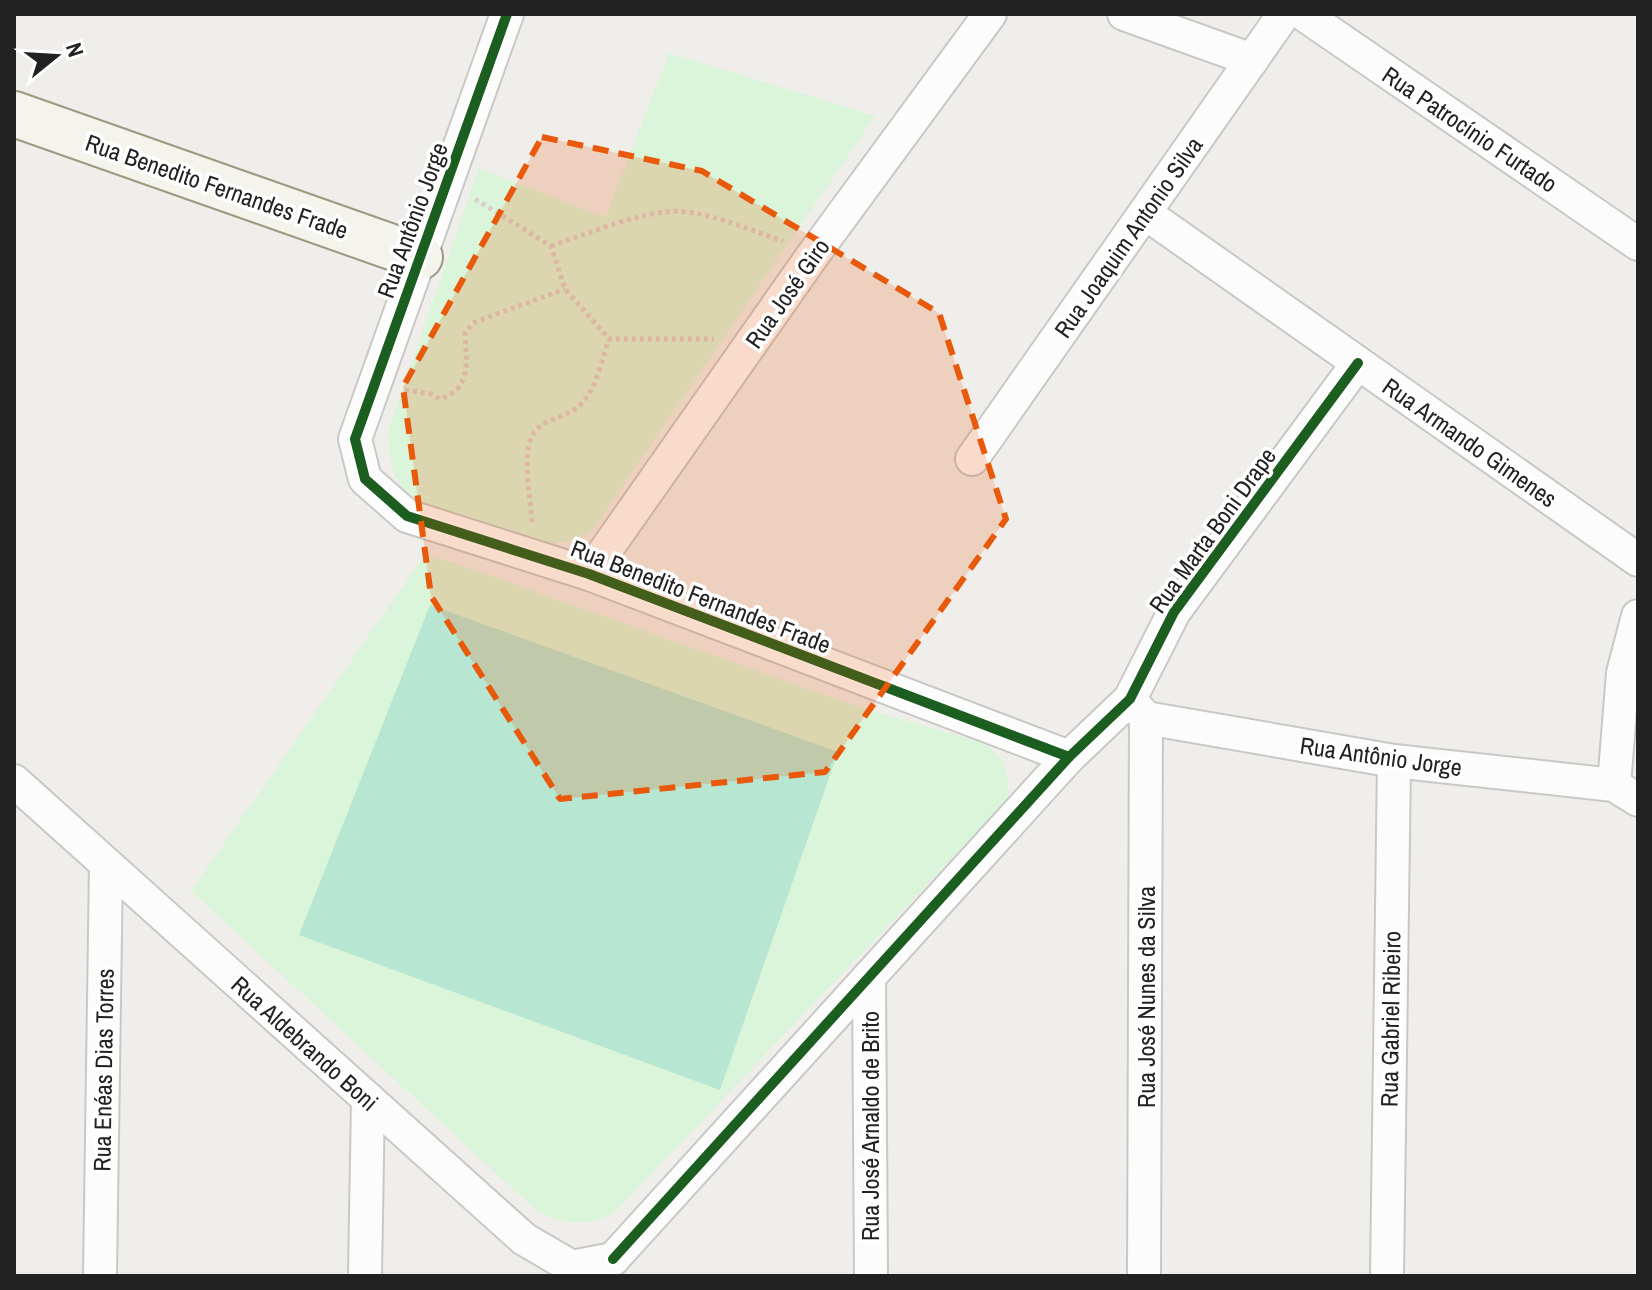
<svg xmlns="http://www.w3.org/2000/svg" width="1652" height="1290" font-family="'Archivo Narrow',sans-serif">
	<rect width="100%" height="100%" fill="#f0eeeb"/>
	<!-- park -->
	<g fill="#daf5da">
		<path d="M 669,53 L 875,116 L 593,530 L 576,540 L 546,545 L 412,502 C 393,480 387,457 389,428 L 479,168 L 605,218 Z"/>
		<path d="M 424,556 L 452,562 L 850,704 L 986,744 C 1006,758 1012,779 1006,802 L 614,1213 C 588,1227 563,1224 537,1211 L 191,891 Z"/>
	</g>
	<!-- pitch -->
	<polygon fill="#b7e6d2" points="430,605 838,752 720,1090 299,935"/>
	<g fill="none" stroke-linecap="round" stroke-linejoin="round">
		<!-- street casing -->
		<g stroke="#c9c8c7" stroke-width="36">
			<g id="street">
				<polyline points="507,14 355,439 365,479 407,516 589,574 1069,757"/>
				<polyline points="1124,14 1252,60"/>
				<polyline points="1303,14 1638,244"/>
				<polyline points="1145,213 1638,560"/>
				<polyline points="972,459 1284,14"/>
				<polyline points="589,574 813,255 990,14"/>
				<polyline points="1133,703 1146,718 1394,761 1614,785 1638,800"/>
				<polyline points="14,781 524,1239 572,1267 613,1259"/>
				<polyline points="1614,785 1623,673 1638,616"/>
				<polyline points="869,977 871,1276"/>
				<polyline points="613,1259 1069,757 1130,699 1174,612 1358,363"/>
				<polyline points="100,1276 106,864"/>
				<polyline points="365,1276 368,1099"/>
				<polyline points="1144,1276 1146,718"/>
				<polyline points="1387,1276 1394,761"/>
			</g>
		</g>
		<!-- secondary casing -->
		<g stroke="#999a82" stroke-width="48">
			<polyline id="secondary" points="14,114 420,257"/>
		</g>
		<!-- path -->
		<g stroke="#dccecd" stroke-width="5" stroke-dasharray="4 4" stroke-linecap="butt">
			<polyline points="475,199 551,246 565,289 609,339 714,339"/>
			<path d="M 551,246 C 583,235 631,216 664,212 C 701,207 748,230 783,241"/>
			<path d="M 405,390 L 431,394 L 440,399 C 473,388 466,361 465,332 L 475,322 L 565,289"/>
			<path d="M 532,522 C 531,501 523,461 530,441 C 539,415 567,421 583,402 C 597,386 602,359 609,339"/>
		</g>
		<!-- street -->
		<use href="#street" stroke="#fdfcfc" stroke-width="32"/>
		<!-- secondary -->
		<use href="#secondary" stroke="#f4f4ed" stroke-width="44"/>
		<!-- cycleway casing -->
		<g stroke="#fff" stroke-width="15">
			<g id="cycleway">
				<polyline points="507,14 355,439 365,479 407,516 589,574 1069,757"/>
				<polyline points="613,1259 1069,757 1130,699 1174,612 1358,363"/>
			</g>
		</g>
		<!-- cycleway -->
		<use href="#cycleway" stroke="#1b5e20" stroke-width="10"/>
	</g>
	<!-- marked area -->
	<path fill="#e8590c" fill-opacity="0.2" stroke="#e8590c" stroke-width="6" stroke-dasharray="16 10" stroke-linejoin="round" d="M 542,137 L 702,171 L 939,313 L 1006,519 L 825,772 L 560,799 L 431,596 L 403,387 Z"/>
	<g text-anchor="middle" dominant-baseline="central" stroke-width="7" stroke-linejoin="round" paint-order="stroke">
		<!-- street labels -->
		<g font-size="24" fill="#222" stroke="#fff">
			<text transform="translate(1470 129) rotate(34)">Rua Patrocínio Furtado</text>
			<text transform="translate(217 186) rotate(19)">Rua Benedito Fernandes Frade</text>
			<text transform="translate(412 220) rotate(-70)">Rua Antônio Jorge</text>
			<text transform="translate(1128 237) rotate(-55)">Rua Joaquim Antonio Silva</text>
			<text transform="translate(787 293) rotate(-55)">Rua José Giro</text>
			<text transform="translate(1470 442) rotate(35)">Rua Armando Gimenes</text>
			<text transform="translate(1212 530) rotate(-54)">Rua Marta Boni Drape</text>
			<text transform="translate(701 596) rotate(21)">Rua Benedito Fernandes Frade</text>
			<text transform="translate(1381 756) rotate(8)">Rua Antônio Jorge</text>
			<text transform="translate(1146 997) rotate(-90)">Rua José Nunes da Silva</text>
			<text transform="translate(1390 1019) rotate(-89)">Rua Gabriel Ribeiro</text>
			<text transform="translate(305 1043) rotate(42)">Rua Aldebrando Boni</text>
			<text transform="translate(103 1070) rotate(-89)">Rua Enéas Dias Torres</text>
			<text transform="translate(870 1126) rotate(-90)">Rua José Arnaldo de Brito</text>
		</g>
	</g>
	<!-- border -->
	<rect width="1652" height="1290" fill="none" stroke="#222222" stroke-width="32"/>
	<!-- north arrow -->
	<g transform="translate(56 56) rotate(72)" stroke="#ffffff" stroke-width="6" paint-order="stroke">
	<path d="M0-6L14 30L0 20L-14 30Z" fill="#222222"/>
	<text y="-12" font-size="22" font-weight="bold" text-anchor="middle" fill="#222222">N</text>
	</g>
</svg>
